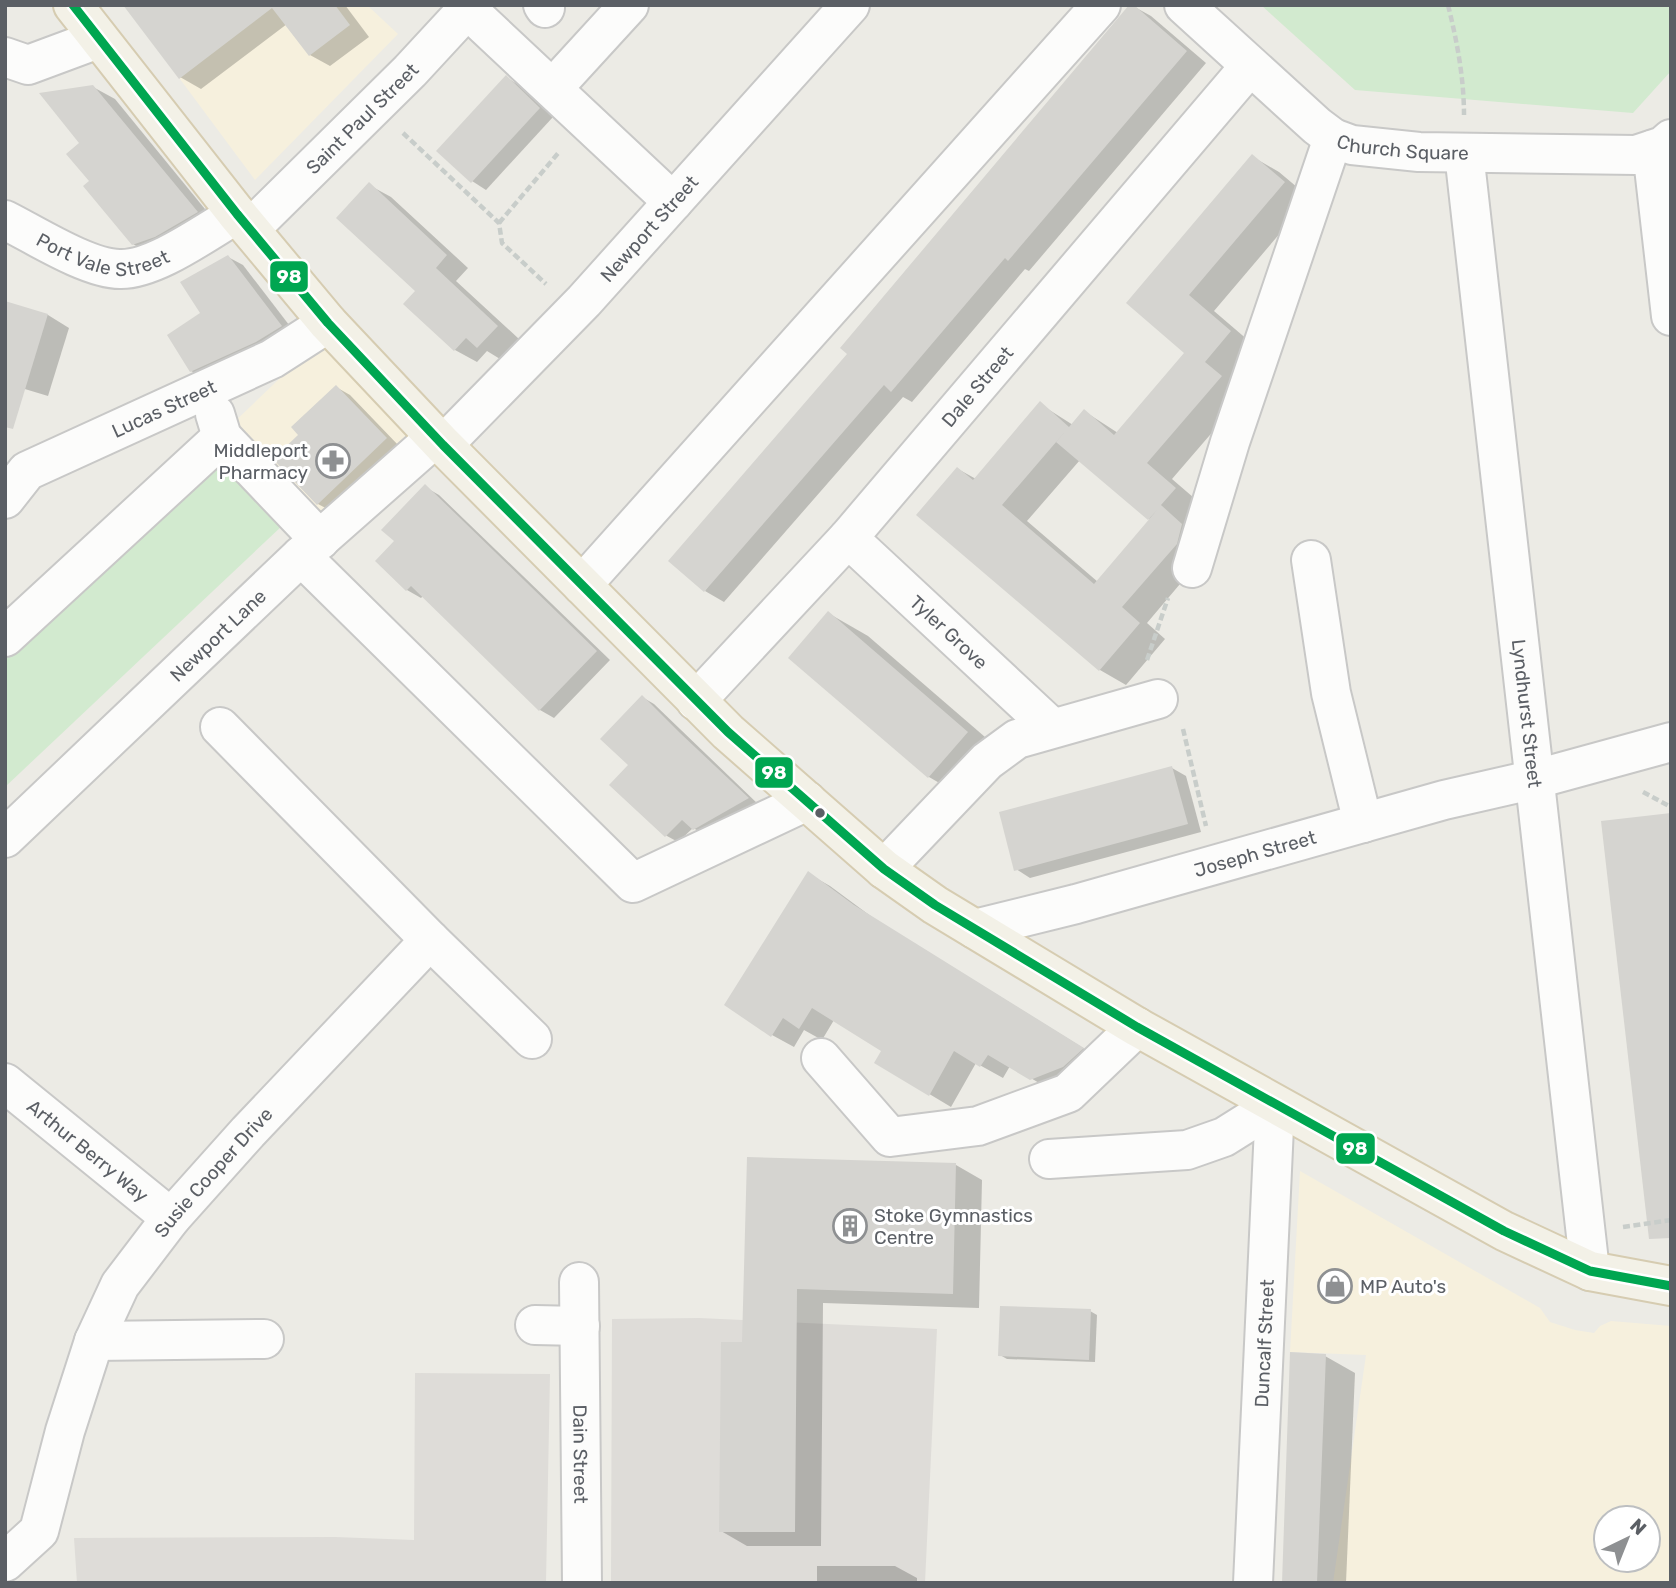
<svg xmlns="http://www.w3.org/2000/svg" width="1676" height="1588" font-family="Rubik,sans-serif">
	<rect width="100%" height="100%" fill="#ecebe5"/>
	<!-- commercial -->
	<g fill="#f6f0dd" fill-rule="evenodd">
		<polygon points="125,5 367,5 398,34 255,180"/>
		<polygon points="322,338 415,437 323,524 230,426"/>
		<path d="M 1300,1171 L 1540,1308 L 1550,1322 L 1575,1330 L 1594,1333 L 1600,1326 L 1611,1321 L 1671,1326 L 1671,1583 L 1333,1583 L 1366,1355 L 1290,1352 ZM 1606,1518 L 1648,1518 L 1648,1560 L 1606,1560 Z"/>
	</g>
	<!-- industrial -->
	<g fill="#dedcd8">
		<polygon points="699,1318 937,1329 925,1583 611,1583 612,1319"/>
		<polygon points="415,1373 550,1374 546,1583 77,1583 74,1538 335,1537 414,1540"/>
	</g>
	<!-- green -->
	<g fill="#d2eacf">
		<polygon points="1261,5 1671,5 1671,71 1633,113 1355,90"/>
		<polygon points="213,451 283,525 5,787 5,645"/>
	</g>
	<!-- shadow -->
	<g fill="#0003" fill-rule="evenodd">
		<polygon points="125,5 345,5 369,37 330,66 310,55 287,24 201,89 180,77"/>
		<polygon points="1131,5 1151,16 1206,63 1029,271 1025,269 912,402 903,397 724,602 705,591 850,354"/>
		<polygon points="506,77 520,86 553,117 486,190 472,181"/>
		<polygon points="93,87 115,99 218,225 155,257 133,244 91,181 81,144"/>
		<path d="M 1253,157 L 1279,172 L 1310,198 L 1214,311 L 1256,347 L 1230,378 L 1247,392 L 1172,479 L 1201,504 L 1186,521 L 1208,540 L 1202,558 L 1147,623 L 1165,639 L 1126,685 L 1100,670 L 919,515 L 958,469 L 976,479 L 1040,404 L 1073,425 L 1084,411 L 1118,433 L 1186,352 L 1128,303 ZM 1080,460 L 1151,520 L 1098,582 L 1027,521 Z"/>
		<polygon points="369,185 391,197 468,268 456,281 519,339 500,359 487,351 477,362 455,350 418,291"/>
		<polygon points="228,257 243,265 296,334 206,379 191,371 203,313"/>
		<polygon points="5,302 48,315 69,328 48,396 5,383"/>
		<polygon points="336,387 350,395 400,447 333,512 318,504 276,459 301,435"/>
		<polygon points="425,487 439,495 610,660 554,718 540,710 423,596 421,598 407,590 396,541"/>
		<polygon points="828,613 868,636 1007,756 969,800 929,777 790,657"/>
		<polygon points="642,697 654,704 759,805 706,835 693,828 678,842 667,836 612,785 631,765"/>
		<polygon points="1172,768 1186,776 1201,832 1030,878 1016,869"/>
		<polygon points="809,874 830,886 876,920 1104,1061 1053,1091 1010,1066 1003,1078 976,1063 951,1107 876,1062 884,1051 834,1020 822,1040 804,1030 794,1047 772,1035 727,1004"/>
		<polygon points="748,1159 956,1165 982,1180 979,1308 823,1303 821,1546 747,1546 721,1531 744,1344"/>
		<polygon points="1090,1311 1097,1315 1095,1362 1007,1359 1000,1355"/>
		<polygon points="1325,1356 1355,1373 1346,1583 1283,1583"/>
		<polygon points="817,1566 895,1566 917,1578 917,1583 817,1583"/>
	</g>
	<!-- building -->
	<g fill="#d5d4d0" fill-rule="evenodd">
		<polygon points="123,5 335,5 350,25 309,56 272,8 179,79"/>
		<polygon points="1129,5 1134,5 1187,51 1008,261 1005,258 891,392 884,385 704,592 668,561 847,354 840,348"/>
		<polygon points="506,75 540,108 471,183 436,151"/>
		<polygon points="93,85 198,212 155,237 132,245 83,186 89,181 66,154 79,143 39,93"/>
		<path d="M 1252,154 L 1285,182 L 1189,295 L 1231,331 L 1205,362 L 1222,376 L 1147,463 L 1176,488 L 1161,505 L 1182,524 L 1177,544 L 1122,607 L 1140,623 L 1099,671 L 916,515 L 957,467 L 973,480 L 1040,401 L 1069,427 L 1084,409 L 1114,435 L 1184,353 L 1126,303 ZM 1069,427 L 1056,442 L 1148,520 L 1157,510 L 1094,584 L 1002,505 Z"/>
		<polygon points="369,182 447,255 436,268 498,326 477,348 466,338 454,351 403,304 415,291 336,218"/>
		<polygon points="228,255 282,326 256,342 190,372 167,335 200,313 180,282"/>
		<polygon points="5,301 48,314 13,429 5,427"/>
		<polygon points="336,385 387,438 317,505 273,459 298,435 291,427"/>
		<polygon points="425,484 597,651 539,711 411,586 406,591 375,561 394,541 381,530"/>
		<polygon points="828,611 968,732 928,778 788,658"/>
		<polygon points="642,695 679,732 749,798 693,830 682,820 665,837 609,785 628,765 600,739"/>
		<polygon points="1172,766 1188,824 1014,871 999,812"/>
		<polygon points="1671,813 1671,1238 1649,1239 1601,821"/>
		<polygon points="808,871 854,905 1084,1048 1063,1067 1030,1080 988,1055 980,1067 954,1051 929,1096 874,1063 881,1051 812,1008 799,1029 783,1018 771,1037 724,1005"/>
		<polygon points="747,1157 956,1163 953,1294 797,1289 795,1532 719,1532 721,1342 742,1342"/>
		<polygon points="1000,1306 1091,1309 1089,1360 998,1356"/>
		<polygon points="1290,1352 1326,1354 1317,1583 1282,1583"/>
	</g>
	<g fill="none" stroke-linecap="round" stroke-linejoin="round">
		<!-- minor casing -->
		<g stroke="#c8c8c7" stroke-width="42">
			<g id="minor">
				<polyline points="543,5 545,8"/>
				<path id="s1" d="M 1184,5 L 1317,126 L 1333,138 L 1352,145 L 1419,152 L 1636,155 L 1663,146 L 1671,139"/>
				<polyline points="467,9 673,202"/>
				<polyline points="5,57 28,65 98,39"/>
				<polyline points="553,88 629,5"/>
				<polyline points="1652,150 1671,316"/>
				<path id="s2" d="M 1464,153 L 1590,1271"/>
				<path id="s3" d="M 5,220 C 35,235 88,269 120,269 C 155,270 207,231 237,214"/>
				<path id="s4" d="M 251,228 L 410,71 L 471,5"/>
				<polyline points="215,414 222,437 320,540"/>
				<path id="s5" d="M 443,445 L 584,301 L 850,5"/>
				<path id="s6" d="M 5,499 L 27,471 L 272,359 L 328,323"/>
				<path id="s7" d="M 848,538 L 1051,727"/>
				<polyline points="301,556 633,883 807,801"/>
				<polyline points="1311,560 1331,693 1363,823"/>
				<polyline points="1192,568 1230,442 1333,138"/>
				<polyline points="582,585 1101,5"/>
				<polyline points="5,637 222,437"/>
				<path id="s8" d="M 696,701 L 848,538 L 1250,66"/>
				<polyline points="220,727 430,940 532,1039"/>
				<path id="s9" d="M 5,838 L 301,556 L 436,437"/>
				<polyline points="884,869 987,761 1017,739 1158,699"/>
				<path id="s10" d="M 975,929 L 1076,904 L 1444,800 L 1536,779 L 1671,742"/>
				<polyline points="821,1058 890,1137 978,1126 1068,1093 1137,1027"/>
				<path id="s11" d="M 5,1083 L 171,1218"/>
				<polyline points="1049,1159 1187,1150 1224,1137 1275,1105"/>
				<path id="s12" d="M 579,1282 L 582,1583"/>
				<polyline points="535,1325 580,1326"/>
				<polyline points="94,1341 264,1339"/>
				<path id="s13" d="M 5,1562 L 39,1531 L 65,1431 L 94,1341 L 120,1285 L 171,1218 L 248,1132 L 430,940"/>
				<path id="s14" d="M 1253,1583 L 1275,1105"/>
			</g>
		</g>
		<!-- major casing -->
		<g stroke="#d6ccb1" stroke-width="42">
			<polyline id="major" points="73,5 237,214 328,323 443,445 728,732 884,869 935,905 1137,1027 1504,1231 1590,1271 1671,1286"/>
		</g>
		<!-- path -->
		<g stroke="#c8cdca" stroke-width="4.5" stroke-dasharray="7 3.5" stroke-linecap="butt">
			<path d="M 1448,5 C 1457,41 1464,78 1464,115"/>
			<polyline points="403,133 499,223 502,243 546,284"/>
			<polyline points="499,223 560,151"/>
			<polyline points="1147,660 1168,598"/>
			<polyline points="1183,729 1206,826"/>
			<polyline points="1643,792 1671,807"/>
			<polyline points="1623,1227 1671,1220"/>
		</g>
		<!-- minor -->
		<use href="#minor" stroke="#fcfcfb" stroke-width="38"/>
		<!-- major -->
		<use href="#major" stroke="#f3f1e7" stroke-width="38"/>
		<!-- bus-1 casing -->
		<g stroke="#fff" stroke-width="14">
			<polyline id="bus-1" points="73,5 237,214 328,323 443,445 728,732 884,869 935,905 1137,1027 1504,1231 1590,1271 1671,1286"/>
		</g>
		<!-- bus-1 -->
		<use href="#bus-1" stroke="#00a651" stroke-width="9"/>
	</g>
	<!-- icons -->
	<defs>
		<g id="pharmacy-ring" transform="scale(1.75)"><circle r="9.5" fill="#fff" stroke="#8e9092" stroke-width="1.5"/><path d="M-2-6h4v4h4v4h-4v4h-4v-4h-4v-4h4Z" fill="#8e9092"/></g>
		<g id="building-ring" transform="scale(1.75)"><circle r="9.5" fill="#fff" stroke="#8e9092" stroke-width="1.5"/><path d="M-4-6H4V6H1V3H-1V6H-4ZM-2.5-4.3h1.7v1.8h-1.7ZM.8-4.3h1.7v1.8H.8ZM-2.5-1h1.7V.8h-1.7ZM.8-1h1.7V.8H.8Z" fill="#8e9092"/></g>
		<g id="shop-ring" transform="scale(1.75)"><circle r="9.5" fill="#fff" stroke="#8e9092" stroke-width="1.5"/><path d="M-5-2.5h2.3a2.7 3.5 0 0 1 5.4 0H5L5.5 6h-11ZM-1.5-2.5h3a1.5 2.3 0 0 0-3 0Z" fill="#8e9092"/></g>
	</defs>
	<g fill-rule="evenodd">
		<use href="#pharmacy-ring" x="333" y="461"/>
		<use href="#building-ring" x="850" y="1226"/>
		<use href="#shop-ring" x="1335" y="1286"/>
	</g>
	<!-- markers -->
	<circle fill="#5b5f65" stroke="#fff" stroke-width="2.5" cx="820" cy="813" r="6"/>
	<g text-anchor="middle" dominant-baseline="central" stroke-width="6" stroke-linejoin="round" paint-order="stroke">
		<!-- street labels -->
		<g font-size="19" fill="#5b5f65" stroke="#fff">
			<text stroke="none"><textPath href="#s4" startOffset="156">Saint Paul Street</textPath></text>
			<text stroke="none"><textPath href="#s1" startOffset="271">Church Square</textPath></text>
			<text stroke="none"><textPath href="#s5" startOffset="299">Newport Street</textPath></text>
			<text stroke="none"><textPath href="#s3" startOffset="107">Port Vale Street</textPath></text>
			<text stroke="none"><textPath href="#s8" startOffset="422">Dale Street</textPath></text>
			<text stroke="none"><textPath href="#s6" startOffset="186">Lucas Street</textPath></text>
			<text stroke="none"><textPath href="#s7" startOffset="138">Tyler Grove</textPath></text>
			<text stroke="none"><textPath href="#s9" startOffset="294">Newport Lane</textPath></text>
			<text stroke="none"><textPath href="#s2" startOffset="564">Lyndhurst Street</textPath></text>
			<text stroke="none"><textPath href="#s10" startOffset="290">Joseph Street</textPath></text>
			<text stroke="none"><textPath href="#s11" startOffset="107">Arthur Berry Way</textPath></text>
			<text stroke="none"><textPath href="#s13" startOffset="452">Susie Cooper Drive</textPath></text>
			<text stroke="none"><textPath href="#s14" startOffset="240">Duncalf Street</textPath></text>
			<text stroke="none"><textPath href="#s12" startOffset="172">Dain Street</textPath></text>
		</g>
		<!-- poi labels -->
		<g font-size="19" fill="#5b5f65" stroke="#fff" text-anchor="start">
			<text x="308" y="450" text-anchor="end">Middleport<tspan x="308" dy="22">Pharmacy</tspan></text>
			<text x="874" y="1215">Stoke Gymnastics<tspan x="874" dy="22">Centre</tspan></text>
			<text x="1360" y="1286">MP Auto's</text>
		</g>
	</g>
	<g stroke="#fff" stroke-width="2.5">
		<rect x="269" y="260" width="40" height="33" rx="7" fill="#00a651"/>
		<rect x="754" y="756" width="40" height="33" rx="7" fill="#00a651"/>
		<rect x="1335" y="1132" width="41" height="33" rx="7" fill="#00a651"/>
	</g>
	<g font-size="19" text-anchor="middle" font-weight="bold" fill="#fff">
		<text x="289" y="283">98</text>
		<text x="774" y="779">98</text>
		<text x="1355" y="1155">98</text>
	</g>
	<!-- border -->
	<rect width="1676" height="1588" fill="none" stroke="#5b5f65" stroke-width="14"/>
	<!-- north arrow -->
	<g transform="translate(1627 1539) rotate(43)"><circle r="33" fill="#ffffff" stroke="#bdbfc1" stroke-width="2"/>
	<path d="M0-5L12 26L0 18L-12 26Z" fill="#8e9092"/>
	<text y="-10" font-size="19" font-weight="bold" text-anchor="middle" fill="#5b5f65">N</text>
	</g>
</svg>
